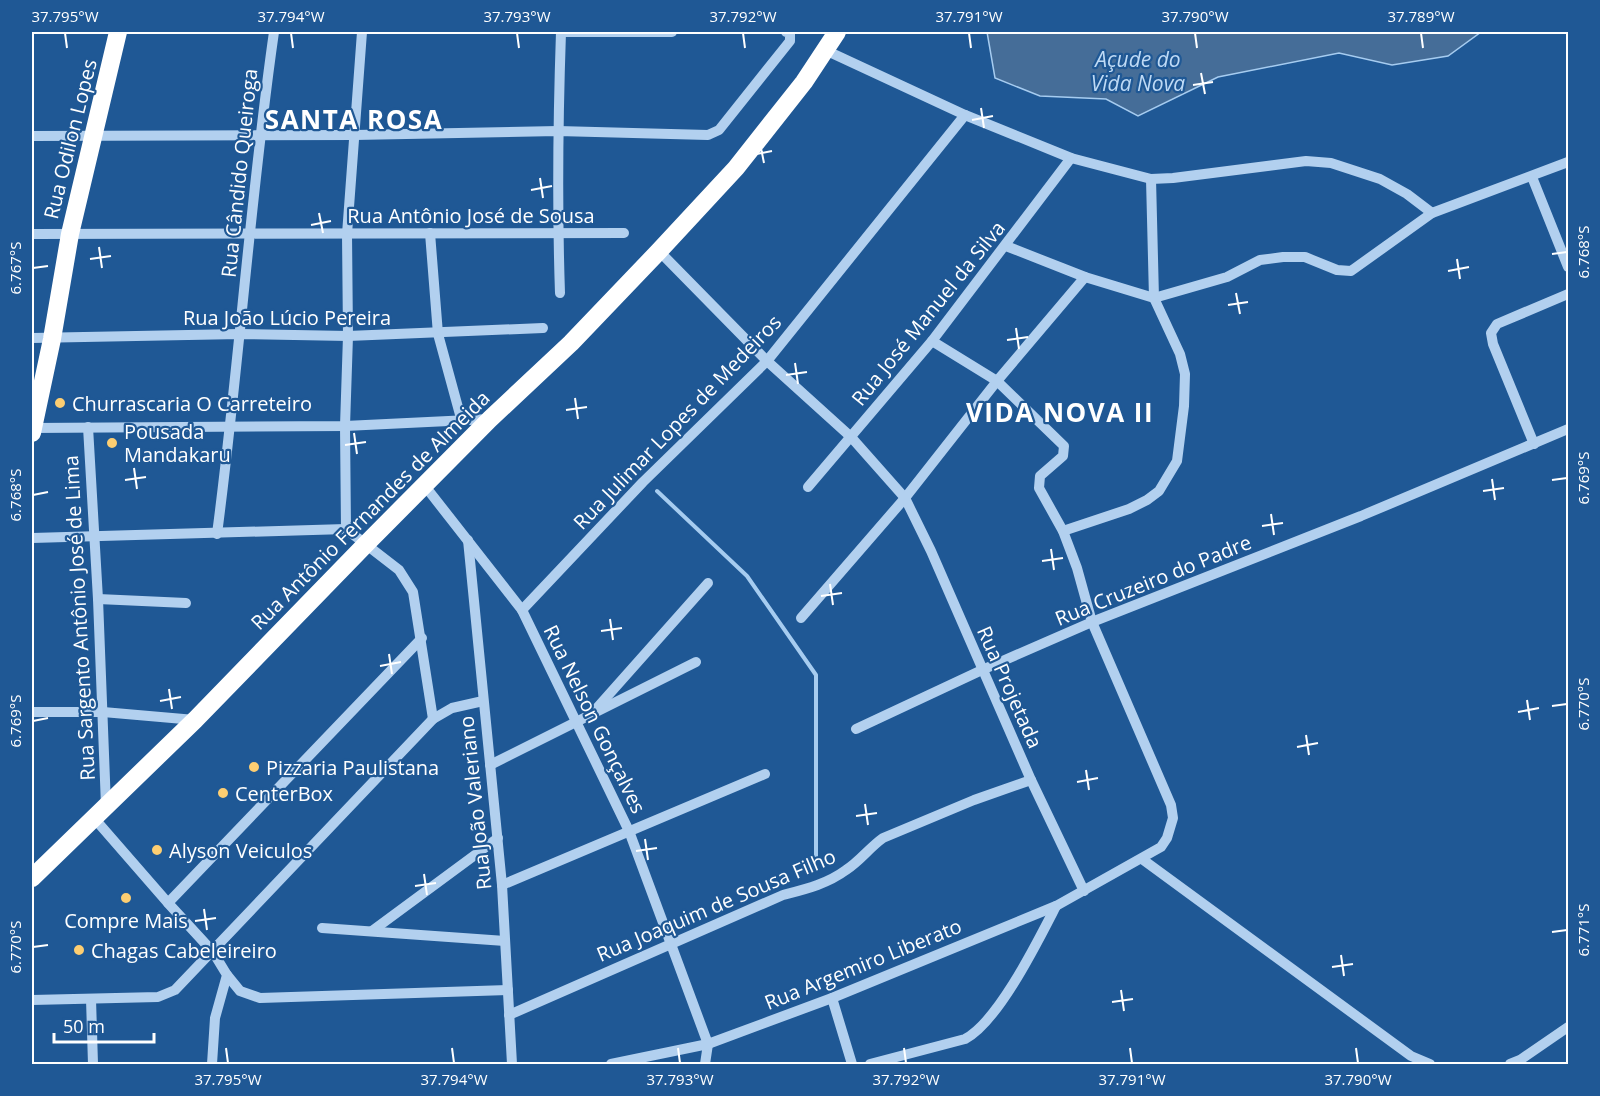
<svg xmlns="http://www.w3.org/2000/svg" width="1600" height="1096" font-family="'Open Sans',sans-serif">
	<rect width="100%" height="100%" fill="#1f5895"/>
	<!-- water -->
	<polygon fill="#456d98" stroke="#a6ccf0" stroke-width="1.5" points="987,32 1481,32 1448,56 1392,65 1339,53 1218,77 1138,116 1106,99 1040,96 995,78"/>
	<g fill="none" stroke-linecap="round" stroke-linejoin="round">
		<!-- stream -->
		<polyline stroke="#a6ccf0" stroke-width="4" points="657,491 747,576 816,675 816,860"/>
		<!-- minor -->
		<g stroke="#b2d0ef" stroke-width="10">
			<polyline points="561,32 672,32"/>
			<polyline points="825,50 965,115 1071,158 1151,179 1173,178 1306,161 1331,163 1380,179 1407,194 1432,213"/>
			<polyline points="32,136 355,135 558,131 708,135 719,130 790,41 790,33 786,32"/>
			<polyline points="1532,177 1568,267"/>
			<polyline points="430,233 438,334 462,422"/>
			<polyline points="32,234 624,233"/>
			<polyline points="1006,246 1085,277 1154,298 1227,277 1260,260 1283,257 1305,257 1337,270 1351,271 1432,213 1568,162"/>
			<polyline points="659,251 767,361 851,437 905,498 931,551 1031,780 1084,891"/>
			<path d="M 560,293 C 557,206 558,119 561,32"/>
			<polyline points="32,338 240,334 348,336 543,328"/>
			<polyline points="88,427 98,599 106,806"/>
			<polyline points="32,428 345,426 490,419"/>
			<polyline points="1534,444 1493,344 1491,333 1497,324 1568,294"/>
			<polyline points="425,486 522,610 629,831 708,1044 705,1064"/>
			<polyline points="808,487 932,341 1071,158"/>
			<polyline points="346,529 345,426 348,336 347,234 362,32"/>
			<polyline points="1063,531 1129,509 1147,500 1159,491 1177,461 1184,406 1185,374 1180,354 1154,298 1151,179"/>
			<path d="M 217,534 C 239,367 250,198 274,32"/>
			<polyline points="32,538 346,529 399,570 413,592 433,719"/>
			<polyline points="468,540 502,885 512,1064"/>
			<polyline points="98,599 186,603"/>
			<polyline points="522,610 643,482 767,361 965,115"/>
			<polyline points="801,618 905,498 997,381 1085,277"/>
			<polyline points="596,709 708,583"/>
			<polyline points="32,712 103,712 195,720"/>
			<polyline points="856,729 982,670 1092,622 1361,516 1568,429"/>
			<polyline points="490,765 696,662"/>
			<polyline points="94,818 168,903 213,952 227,975 215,1018 212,1064"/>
			<polyline points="1142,859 1411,1056 1430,1064"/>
			<polyline points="502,885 765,774"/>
			<polyline points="168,903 422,638"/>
			<polyline points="322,928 505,941"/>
			<polyline points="372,931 498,838"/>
			<polyline points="227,975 240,991 260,998 508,990"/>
			<polyline points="832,998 852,1064"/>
			<polyline points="91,999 93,1064"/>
			<polyline points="32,1000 158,997 175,990 433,719 452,708 483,701"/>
			<path d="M 509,1015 L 783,895 C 806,889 827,884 846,870 C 860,861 869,848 883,838 L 974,800 L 1031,780"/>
			<polyline points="611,1064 708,1044 832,998 1056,906 1161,847 1167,838 1173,818 1171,805 1092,622 1077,568 1063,531 1039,488 1040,476 1063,456 1064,446 997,381 932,341"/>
			<path d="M 870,1064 L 965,1039 C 998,1022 1038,941 1056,906"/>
			<polyline points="1510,1064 1520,1060 1568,1027"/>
		</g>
		<!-- highway -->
		<g stroke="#fff" stroke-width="18">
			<polyline points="32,433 52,339 70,234 118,32"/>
			<polyline points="32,878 195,720 367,543 490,419 571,343 659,251 736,168 804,82 837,32"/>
		</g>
	</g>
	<!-- ticks -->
	<path fill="none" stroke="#fff" stroke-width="2" d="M 65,33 L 67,48M 291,33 L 293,48M 517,33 L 519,48M 743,33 L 745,48M 969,33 L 971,48M 1195,33 L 1197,48M 1421,33 L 1423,48M 1201,73 L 1205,94M 1193,85 L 1213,82M 981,108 L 984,128M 972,120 L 993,116M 760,143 L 764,163M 752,155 L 772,151M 540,178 L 543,198M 531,190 L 552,186M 319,213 L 323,233M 311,225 L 331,221M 99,247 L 102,268M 1552,254 L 1567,252M 90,259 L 111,256M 1457,259 L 1460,279M 33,268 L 48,266M 1448,271 L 1469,267M 1236,293 L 1240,314M 1228,305 L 1248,302M 1016,328 L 1019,349M 1007,340 L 1028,337M 795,363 L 798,384M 786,375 L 807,372M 575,398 L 578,419M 566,410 L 587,407M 354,433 L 357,454M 345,445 L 366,442M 134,468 L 137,489M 1492,479 L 1495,500M 125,480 L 146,477M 1552,480 L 1567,478M 1483,491 L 1504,488M 33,495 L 48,492M 1271,514 L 1274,535M 1262,526 L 1283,523M 1051,549 L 1054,570M 1042,561 L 1063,558M 830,584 L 833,605M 821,596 L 842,593M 610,619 L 613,640M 601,631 L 622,628M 389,654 L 392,674M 380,666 L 401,662M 169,689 L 172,709M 1527,700 L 1530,720M 160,701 L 181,697M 1552,706 L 1567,704M 1518,712 L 1539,708M 33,721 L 48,718M 1306,735 L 1309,755M 1297,747 L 1318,743M 1086,770 L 1089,790M 1077,782 L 1098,778M 865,804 L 868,825M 856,816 L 877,813M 645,839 L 648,860M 636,851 L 657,848M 424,874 L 427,895M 415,886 L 436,883M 204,909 L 207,930M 195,921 L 216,918M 1552,932 L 1567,930M 33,947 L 48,945M 1341,955 L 1344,976M 1332,967 L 1353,964M 1121,990 L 1124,1011M 1112,1002 L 1133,999M 226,1048 L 228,1063M 452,1048 L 454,1063M 678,1048 L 680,1063M 904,1048 L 906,1063M 1130,1048 L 1132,1063M 1356,1048 L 1358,1063"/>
	<!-- markers -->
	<g fill="#fdce72" stroke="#1f5895" stroke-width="2">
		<circle cx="60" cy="403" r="6"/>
		<circle cx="112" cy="443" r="6"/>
		<circle cx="254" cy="767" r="6"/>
		<circle cx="223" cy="793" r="6"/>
		<circle cx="157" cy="850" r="6"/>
		<circle cx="126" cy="898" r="6"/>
		<circle cx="79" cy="950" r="6"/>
	</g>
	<g text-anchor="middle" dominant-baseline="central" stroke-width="4.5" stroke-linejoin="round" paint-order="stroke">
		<!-- street labels -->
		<g font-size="20" fill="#fff" stroke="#1f5895">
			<text transform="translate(70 139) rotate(-76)">Rua Odilon Lopes</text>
			<text transform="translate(239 173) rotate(-84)">Rua Cândido Queiroga</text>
			<text x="471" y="215">Rua Antônio José de Sousa</text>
			<text transform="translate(928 313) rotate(-51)">Rua José Manuel da Silva</text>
			<text x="287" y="317">Rua João Lúcio Pereira</text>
			<text transform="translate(677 422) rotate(-46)">Rua Julimar Lopes de Medeiros</text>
			<text transform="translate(370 510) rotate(-45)">Rua Antônio Fernandes de Almeida</text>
			<text transform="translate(1153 580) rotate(-22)">Rua Cruzeiro do Padre</text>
			<text transform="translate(79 618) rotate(-93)">Rua Sargento Antônio José de Lima</text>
			<text transform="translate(1010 687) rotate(66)">Rua Projetada</text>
			<text transform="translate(595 719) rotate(64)">Rua Nelson Gonçalves</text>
			<text transform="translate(475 803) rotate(-96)">Rua João Valeriano</text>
			<text transform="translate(716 905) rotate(-23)">Rua Joaquim de Sousa Filho</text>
			<text transform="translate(863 964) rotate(-22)">Rua Argemiro Liberato</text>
		</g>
		<!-- poi labels -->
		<g font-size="20" fill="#fff" stroke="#1f5895" text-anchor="start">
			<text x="72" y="403">Churrascaria O Carreteiro</text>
			<text x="124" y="431">Pousada<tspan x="124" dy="23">Mandakaru</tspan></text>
			<text x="266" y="767">Pizzaria Paulistana</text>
			<text x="235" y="793">CenterBox</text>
			<text x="169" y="850">Alyson Veiculos</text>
			<text x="126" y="920" text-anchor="middle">Compre Mais</text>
			<text x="91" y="950">Chagas Cabeleireiro</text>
		</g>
		<!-- water labels -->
		<g font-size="21" font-style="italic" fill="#bfdaf5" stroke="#1f5895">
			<text x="1138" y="59">Açude do<tspan x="1138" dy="24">Vida Nova</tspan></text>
		</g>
		<!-- district labels -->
		<g font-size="26" font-weight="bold" letter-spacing="1.5" fill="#fff" stroke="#1f5895">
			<text x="354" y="119">SANTA ROSA</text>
			<text x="1060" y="412">VIDA NOVA II</text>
		</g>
	</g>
	<!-- border -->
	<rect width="1600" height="1096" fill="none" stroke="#1f5895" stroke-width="66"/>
	<!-- scale -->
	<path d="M54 1033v9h100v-9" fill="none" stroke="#ffffff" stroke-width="3"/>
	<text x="63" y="1033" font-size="18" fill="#ffffff" stroke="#1f5895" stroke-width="4.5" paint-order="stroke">50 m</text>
	<rect x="33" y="33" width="1534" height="1030" fill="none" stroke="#fff" stroke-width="2"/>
	<g font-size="15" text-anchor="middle" fill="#fff">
		<text x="65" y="22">37.795°W</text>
		<text x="291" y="22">37.794°W</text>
		<text x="517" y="22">37.793°W</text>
		<text x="743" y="22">37.792°W</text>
		<text x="969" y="22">37.791°W</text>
		<text x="1195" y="22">37.790°W</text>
		<text x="1421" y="22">37.789°W</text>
		<text transform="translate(1584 252) rotate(-90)" y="5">6.768°S</text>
		<text transform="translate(16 268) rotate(-90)" y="5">6.767°S</text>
		<text transform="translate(1584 478) rotate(-90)" y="5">6.769°S</text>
		<text transform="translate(16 495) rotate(-90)" y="5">6.768°S</text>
		<text transform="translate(1584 704) rotate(-90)" y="5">6.770°S</text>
		<text transform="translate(16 721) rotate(-90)" y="5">6.769°S</text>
		<text transform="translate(1584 930) rotate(-90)" y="5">6.771°S</text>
		<text transform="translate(16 947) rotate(-90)" y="5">6.770°S</text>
		<text x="228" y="1085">37.795°W</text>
		<text x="454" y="1085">37.794°W</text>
		<text x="680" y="1085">37.793°W</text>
		<text x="906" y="1085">37.792°W</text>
		<text x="1132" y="1085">37.791°W</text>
		<text x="1358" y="1085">37.790°W</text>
	</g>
</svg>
